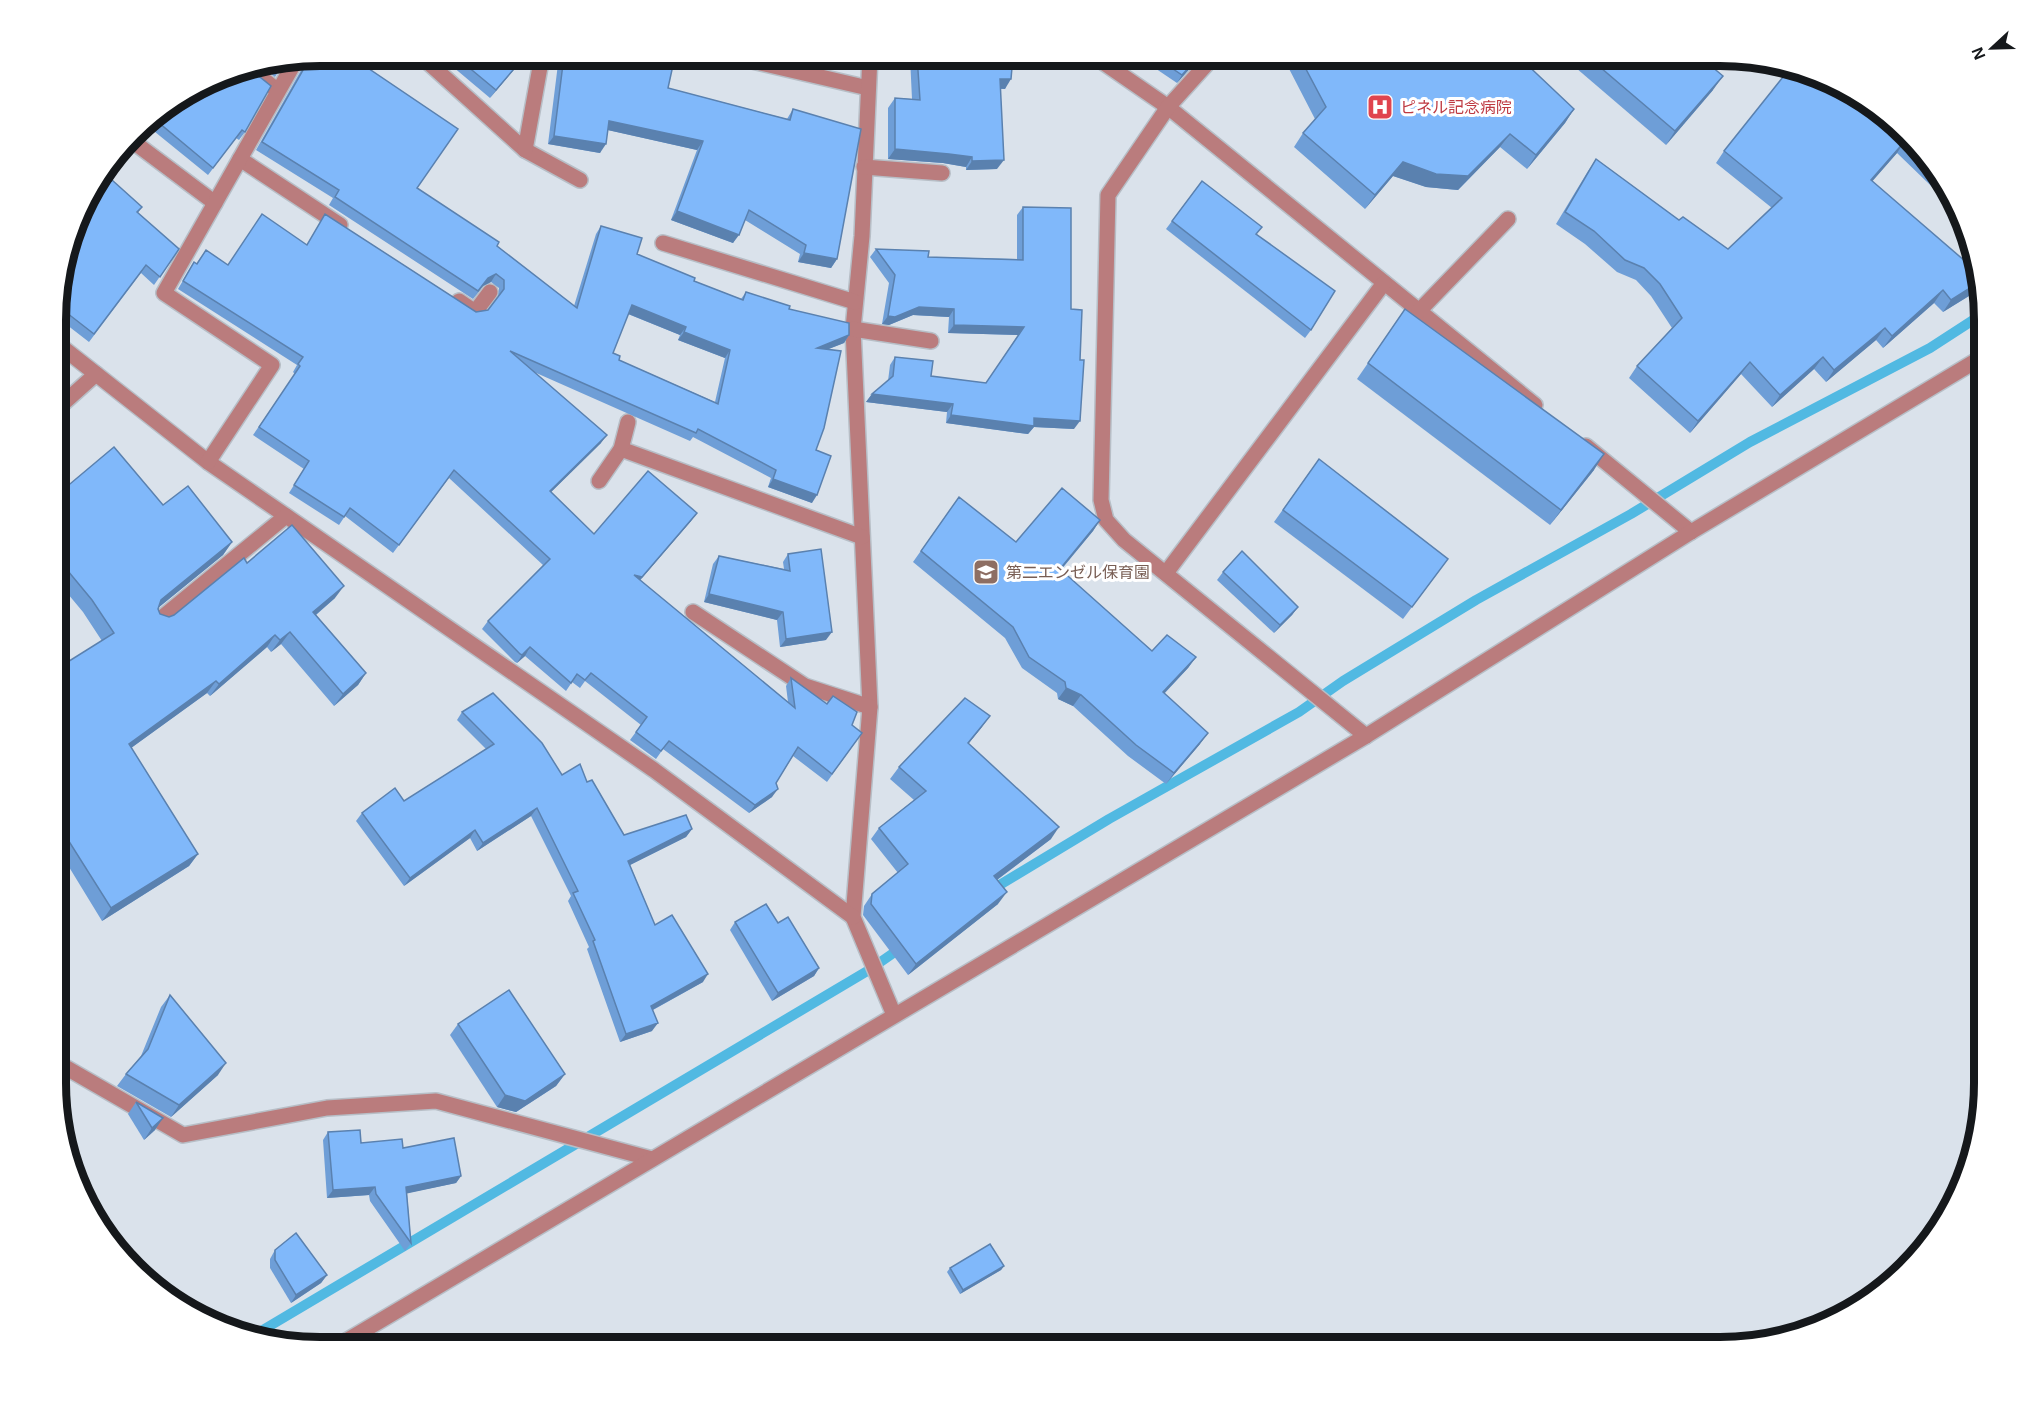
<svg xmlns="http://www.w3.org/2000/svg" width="2040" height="1403" font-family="Helvetica,'Noto Sans JP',sans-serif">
	<rect width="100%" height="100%" fill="#dae2eb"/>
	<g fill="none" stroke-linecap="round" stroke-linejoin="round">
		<!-- stream -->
		<g stroke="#51b9e2" stroke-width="10">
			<polyline points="988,892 1109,819 1299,712 1343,681 1476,600 1631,514 1750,442 1930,348 1984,313"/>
			<polyline points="251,1337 869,970 902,947"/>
		</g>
		<!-- minor casing -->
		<g stroke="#b7bec6" stroke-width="18">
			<g id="minor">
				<polyline points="421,56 525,150 580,180"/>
				<polyline points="731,56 868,88"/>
				<polyline points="870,56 862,236 853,329 870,707 853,917 894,1015"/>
				<polyline points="1094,56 1168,107 1535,405"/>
				<polyline points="1214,56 1168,107 1108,195 1101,500 1106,520 1124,540 1366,736"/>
				<polyline points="250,69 278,91"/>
				<polyline points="131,140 215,203"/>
				<polyline points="525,150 542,56"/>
				<polyline points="240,159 340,225"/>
				<polyline points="864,167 942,173"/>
				<polyline points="663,243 855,302"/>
				<polyline points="459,301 475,312 490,292"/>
				<polyline points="1419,311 1508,219"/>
				<polyline points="853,329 931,341"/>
				<polyline points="58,344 208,462 654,770 853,917"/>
				<polyline points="58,408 96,374"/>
				<polyline points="1586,446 1691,532"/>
				<polyline points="621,449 862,537"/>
				<polyline points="208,462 272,365 164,293 296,60"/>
				<polyline points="599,481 621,449 628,422"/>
				<polyline points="1166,573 1384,283"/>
				<polyline points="693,612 805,686 870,707"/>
				<polyline points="159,620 286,516"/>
				<polyline points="58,1063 183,1135 327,1108 436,1101 652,1159"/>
				<polyline points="336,1347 1366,736 1691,532 1984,356"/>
			</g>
		</g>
		<!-- minor -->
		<use href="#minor" stroke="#ba7c7d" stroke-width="15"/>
	</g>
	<!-- wall -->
	<g fill="#6e9ed7" fill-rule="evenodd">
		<path d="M 320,56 L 362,64 L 417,188 L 497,246 L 574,306 L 596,234 L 601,226 L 637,254 L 694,281 L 741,299 L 746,292 L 789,309 L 849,335 L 844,343 L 828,349 L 816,450 L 812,503 L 768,487 L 771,478 L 693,437 L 690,441 L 534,372 L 601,443 L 551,492 L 594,534 L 691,521 L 640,580 L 788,702 L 786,686 L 791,678 L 862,733 L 827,782 L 793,756 L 776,783 L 772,797 L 749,813 L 663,749 L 656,759 L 630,740 L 641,725 L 585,681 L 580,688 L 572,682 L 566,691 L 525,656 L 517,663 L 515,662 L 482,629 L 488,621 L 543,565 L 449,478 L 393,553 L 345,516 L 339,525 L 289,493 L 304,469 L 253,435 L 295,374 L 293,372 L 297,365 L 178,289 L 194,262 L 196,264 L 206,250 L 228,265 L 307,245 L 325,214 L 476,312 L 488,310 L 498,297 L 499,288 L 491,282 L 483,286 L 473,299 L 329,205 L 333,198 L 256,150 L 304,65 L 305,59 ZM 628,314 L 680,335 L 678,340 L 725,358 L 715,402 L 619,360 L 613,353 Z"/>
		<polygon points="440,56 525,56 490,98"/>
		<polygon points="559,56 675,56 668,88 787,119 793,109 837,259 831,268 798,262 800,254 745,220 733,243 671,220 697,150 608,130 600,153 548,144"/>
		<polygon points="892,56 1013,56 1005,89 1001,89 997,169 966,170 966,167 943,163 888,159 888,108 895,98 912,99 910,57 892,57"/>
		<polygon points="1137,56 1201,56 1177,83"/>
		<polygon points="1288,56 1518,56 1574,109 1565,123 1527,169 1500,147 1458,190 1426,187 1393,176 1365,209 1294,147 1303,133 1315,119 1285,61"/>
		<polygon points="1562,56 1699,56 1713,90 1666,145"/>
		<polygon points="284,63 275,77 262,67"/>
		<polygon points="192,93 245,132 239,140 236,138 208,175 144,123"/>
		<polygon points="1881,110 1949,188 1955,209 1897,153 1872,181 1977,291 1943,312 1934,303 1883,348 1876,340 1826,382 1814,369 1772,407 1741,374 1690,433 1629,378 1637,366 1672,328 1651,296 1636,280 1617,272 1585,244 1556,224 1588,171 1596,159 1679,220 1728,249 1772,208 1716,163 1724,151"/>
		<polygon points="1202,181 1257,235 1311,330 1305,338 1166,229"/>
		<polygon points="103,190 142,207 138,213 179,249 154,285 141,273 89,342 58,318 58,286"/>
		<polygon points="1023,207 1071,309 1074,429 1034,427 1028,434 946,423 947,412 866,402 872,394 888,381 890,365 895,357 931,376 986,383 1018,335 948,333 949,317 913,315 889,325 882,324 889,283 870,257 876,249 928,257 1017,259 1017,215"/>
		<polygon points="1405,309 1594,470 1550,525 1357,379"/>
		<polygon points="1319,459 1439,571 1403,619 1274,522"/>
		<polygon points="58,494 163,505 232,542 223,555 158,608 160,614 169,617 174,615 247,563 335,598 316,615 366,673 358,685 334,706 281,644 271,652 267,647 210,696 207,693 131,748 198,854 189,866 102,921 58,849 58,668 102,641 83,612 58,582"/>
		<polygon points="959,497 1016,542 1100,520 1093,531 1061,570 1152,651 1196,657 1188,668 1164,694 1200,744 1166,784 1128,756 1073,706 1058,699 1057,693 1022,668 1005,638 913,562"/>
		<polygon points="788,554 826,640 780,647 777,620 704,602 713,564 719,556 784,569 783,562"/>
		<polygon points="1223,572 1298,607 1292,615 1274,633 1217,580"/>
		<polygon points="462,712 562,775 587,782 624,835 692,829 686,837 630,865 655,925 703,982 653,1010 652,1031 620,1042 587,949 589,947 568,901 571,896 531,816 477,851 470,838 404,886 356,821 362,813 404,801 486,749 457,720"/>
		<polygon points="982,727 968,744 1051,839 997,880 998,904 908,975 863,915 864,906 872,894 898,873 871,839 879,828 914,800 890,779 899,767"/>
		<polygon points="735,922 778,923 819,968 814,976 772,1001 730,930"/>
		<polygon points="170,995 218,1075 171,1117 117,1086 126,1074 141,1056 161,1007"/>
		<polygon points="458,1024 565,1074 556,1086 516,1112 497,1107 450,1035"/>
		<polygon points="136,1102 155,1130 144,1140 128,1114"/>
		<polygon points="328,1132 361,1143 403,1148 461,1176 456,1183 407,1193 411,1243 405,1251 370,1201 369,1195 327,1198 323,1140"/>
		<polygon points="275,1250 327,1275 321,1283 291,1303 270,1268 270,1259"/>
		<polygon points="1004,1266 1001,1270 960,1294 947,1272 950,1268"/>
	</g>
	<!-- shaded-wall -->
	<g fill="#5a81af">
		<polygon points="525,56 522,60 490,98 496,90"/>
		<polygon points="821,56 844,56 840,60"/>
		<polygon points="892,56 911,56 910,57 892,57"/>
		<polygon points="1199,56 1201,56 1177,83 1182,75"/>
		<polygon points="1723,76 1713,90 1666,145 1675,131"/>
		<polygon points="1000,79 1011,79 1005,89 994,88"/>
		<polygon points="1574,109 1565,123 1527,169 1536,155"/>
		<polygon points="609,121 703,141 697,150 603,129"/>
		<polygon points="1510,134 1500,147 1458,190 1426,187 1393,176 1365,209 1375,195 1403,162"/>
		<polygon points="554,136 606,144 600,153 548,144"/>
		<polygon points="1905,141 1897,153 1863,192 1871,180"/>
		<polygon points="895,149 949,154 972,157 966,167 943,163 888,159"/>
		<polygon points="1004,160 997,169 966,170 972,161"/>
		<polygon points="677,211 739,235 733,243 671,220"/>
		<polygon points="804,253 837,259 831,268 798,262"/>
		<polygon points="496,274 491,282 483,286 473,299 488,278"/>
		<polygon points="1978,283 1979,288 1977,291 1943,312 1951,300"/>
		<polygon points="1943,290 1934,303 1883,348 1892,336"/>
		<polygon points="632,305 686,327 680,335 626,313"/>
		<polygon points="919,307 954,309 949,317 913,315 889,325 882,324 888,316"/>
		<polygon points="954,325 1024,327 1018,335 948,333"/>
		<polygon points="1885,328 1876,340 1826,382 1834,370"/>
		<polygon points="684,332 730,350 725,358 678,340"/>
		<polygon points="849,335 844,343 811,356 817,348"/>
		<polygon points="1823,357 1814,369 1772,407 1780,395"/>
		<polygon points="1750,362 1741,374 1690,433 1698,421"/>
		<polygon points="872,394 953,404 947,412 866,402"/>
		<polygon points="951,415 1034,418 1080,421 1074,429 1034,427 1028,434 946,423"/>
		<polygon points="607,435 601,443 544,499 550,491"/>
		<polygon points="1604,454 1594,470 1550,525 1561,510"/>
		<polygon points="773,479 817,495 812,503 768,487"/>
		<polygon points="697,513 691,521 636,585 629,583"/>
		<polygon points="1100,520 1093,531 1052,580 1060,569"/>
		<polygon points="232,542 223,555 153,612 161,600"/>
		<polygon points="344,586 335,598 305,624 313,612"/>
		<polygon points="709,594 783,612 777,620 704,602"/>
		<polygon points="1298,607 1292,615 1274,633 1280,625"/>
		<polygon points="290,632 281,644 271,652 280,640"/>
		<polygon points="832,632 826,640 780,647 786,639"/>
		<polygon points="275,635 267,647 210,696 219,684"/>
		<polygon points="530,647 525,656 517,663 522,655"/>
		<polygon points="1196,657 1188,668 1155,703 1163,692"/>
		<polygon points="366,673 358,685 334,706 343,694"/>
		<polygon points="216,681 207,693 120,756 129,744"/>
		<polygon points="1066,688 1081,695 1073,706 1058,699"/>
		<polygon points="990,716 982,727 959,755 968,743"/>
		<polygon points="1208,733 1200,744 1166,784 1174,773"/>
		<polygon points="778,789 772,797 749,813 755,805"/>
		<polygon points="537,808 531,816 477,851 483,843"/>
		<polygon points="1059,827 1051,839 986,888 994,876"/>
		<polygon points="692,829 686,837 622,869 628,861"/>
		<polygon points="475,830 470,838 404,886 410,878"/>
		<polygon points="198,854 189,866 102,921 111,908"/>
		<polygon points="1007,892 998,904 908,975 916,964"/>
		<polygon points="819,968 814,976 772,1001 778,993"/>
		<polygon points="708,974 703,982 645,1014 651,1006"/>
		<polygon points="658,1023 652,1031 620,1042 626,1034"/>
		<polygon points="226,1063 218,1075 171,1117 179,1105"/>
		<polygon points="565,1074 556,1086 516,1112 497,1107 505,1095"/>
		<polygon points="163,1118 155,1130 144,1140 152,1128"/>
		<polygon points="461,1176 456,1183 400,1195 406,1187"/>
		<polygon points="375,1187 369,1195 327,1198 333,1190"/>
		<polygon points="1004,1266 1001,1270 960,1294 963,1290"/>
		<polygon points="327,1275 321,1283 291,1303 296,1295"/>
	</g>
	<!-- building -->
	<g fill="#80b8fa" stroke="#5a81af" stroke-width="1.5" fill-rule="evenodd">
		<path d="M 320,56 L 355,56 L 364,61 L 362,64 L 458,129 L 417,188 L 499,242 L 497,246 L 577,308 L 601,226 L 642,238 L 637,254 L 695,278 L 694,281 L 743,300 L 746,292 L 790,306 L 789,309 L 849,323 L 849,335 L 817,348 L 841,351 L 824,428 L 816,450 L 831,456 L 817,495 L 773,479 L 776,470 L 698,429 L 696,433 L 510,351 L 607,435 L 550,491 L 594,534 L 648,471 L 697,513 L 642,577 L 634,575 L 795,708 L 791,678 L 827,704 L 833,696 L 857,712 L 852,725 L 862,733 L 832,774 L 798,747 L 776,783 L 778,789 L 755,805 L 669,741 L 661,751 L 636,732 L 647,717 L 591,673 L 585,680 L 577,674 L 571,683 L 530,647 L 522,655 L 520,654 L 488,621 L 550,559 L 454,470 L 399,545 L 350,508 L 344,517 L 294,485 L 309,461 L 259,427 L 300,366 L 298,364 L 303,357 L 183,281 L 194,262 L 197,264 L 206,250 L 228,265 L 262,214 L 307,245 L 325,214 L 476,312 L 488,310 L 504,289 L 504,280 L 496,274 L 488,278 L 478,291 L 335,197 L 339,190 L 262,142 L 310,58 ZM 632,305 L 686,327 L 684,332 L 730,350 L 718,404 L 619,360 L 620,356 L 613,353 Z"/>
		<polygon points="455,56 525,56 496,90"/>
		<polygon points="564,56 675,56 668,88 790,120 793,109 861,129 837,259 804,253 806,245 749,210 739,235 677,211 703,141 609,121 606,144 554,136"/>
		<polygon points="917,56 1013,56 1011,79 1000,79 1004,160 972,161 972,157 949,154 895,149 895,98 920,100"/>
		<polygon points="1154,56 1199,56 1182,75"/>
		<polygon points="1299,56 1518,56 1574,109 1536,155 1510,134 1468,176 1436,174 1403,162 1375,195 1303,133 1326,107"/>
		<polygon points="1587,56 1699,56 1723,76 1675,131"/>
		<polygon points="284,63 281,69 275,64"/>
		<polygon points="1791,67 1805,70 1881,110 1919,154 1905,141 1871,180 1973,268 1978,283 1951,300 1943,290 1892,336 1885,328 1834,370 1823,357 1780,395 1750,362 1698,421 1637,366 1682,318 1660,284 1644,268 1625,260 1594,231 1565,212 1596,159 1679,220 1683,217 1728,249 1782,198 1724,151"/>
		<polygon points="250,69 271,86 245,132 242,130 213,168 152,117 192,93 196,96 205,84 219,76"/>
		<polygon points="112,180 142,207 137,212 179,249 160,277 146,265 94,334 58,306 58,286 83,203 97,184 103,190"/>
		<polygon points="1202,181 1262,227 1256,234 1335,291 1311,330 1172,221"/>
		<polygon points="1023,207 1071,208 1071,309 1082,310 1080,360 1084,360 1080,421 1034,418 1034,426 951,415 953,404 872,394 893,376 895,357 933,361 931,376 986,383 1024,327 954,325 954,309 919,307 895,317 888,316 895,275 876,249 929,251 928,257 1023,260"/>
		<polygon points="1405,309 1604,454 1561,510 1368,363"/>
		<polygon points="58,383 62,388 58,392"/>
		<polygon points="114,447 163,505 188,486 232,542 161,600 158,609 160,614 169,617 174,615 244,558 247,563 292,525 344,586 313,612 366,673 343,694 290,632 280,640 275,635 219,684 216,681 129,744 198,854 111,908 58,824 58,668 114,633 92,600 58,559 58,494"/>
		<polygon points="1319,459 1448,559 1412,607 1283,510"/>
		<polygon points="1062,488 1100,520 1060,569 1152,651 1167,635 1196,657 1163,692 1208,733 1174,773 1136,745 1081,695 1066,688 1065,682 1029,657 1013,627 921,551 959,497 1016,542"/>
		<polygon points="821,549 832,632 786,639 783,612 709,594 719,556 790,571 788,554"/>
		<polygon points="1242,551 1298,607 1280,625 1223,572"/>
		<polygon points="493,693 542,743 562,775 580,764 587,782 592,780 624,835 686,815 692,829 628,861 655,925 672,915 708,974 651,1006 658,1023 626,1034 593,941 595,940 573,893 578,891 537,808 483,843 475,830 410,878 362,813 395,788 404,801 494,744 462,712"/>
		<polygon points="965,698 990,716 968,743 1059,827 994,876 1007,892 916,964 871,904 872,894 908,864 879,828 926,791 899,767"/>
		<polygon points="766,904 778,923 788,917 819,968 778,993 735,922"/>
		<polygon points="509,990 565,1074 525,1101 505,1095 458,1024"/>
		<polygon points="170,995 226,1063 179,1105 126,1074 148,1049"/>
		<polygon points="136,1102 163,1118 152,1128"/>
		<polygon points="360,1130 361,1143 402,1139 403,1148 454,1138 461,1176 406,1187 411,1243 376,1194 375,1187 333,1190 328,1132"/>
		<polygon points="296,1233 327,1275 296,1295 275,1260 275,1250"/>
		<polygon points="990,1244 1004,1266 963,1290 950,1268"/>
	</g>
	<!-- icons -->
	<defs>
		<g id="hospital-square" transform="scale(1.35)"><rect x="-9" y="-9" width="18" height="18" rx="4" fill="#e0444e" stroke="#fff"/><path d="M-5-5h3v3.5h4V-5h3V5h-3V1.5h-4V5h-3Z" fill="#fff"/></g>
		<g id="school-square" transform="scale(1.35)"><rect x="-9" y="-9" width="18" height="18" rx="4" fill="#8d6e63" stroke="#fff"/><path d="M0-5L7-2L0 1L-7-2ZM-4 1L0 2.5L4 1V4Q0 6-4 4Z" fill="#fff"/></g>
	</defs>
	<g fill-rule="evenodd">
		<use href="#hospital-square" x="1380" y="107"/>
		<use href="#school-square" x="986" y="572"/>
	</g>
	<g text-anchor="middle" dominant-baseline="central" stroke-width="6" stroke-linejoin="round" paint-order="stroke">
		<!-- health labels -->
		<g font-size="16" fill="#be3a42" stroke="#fff" text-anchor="start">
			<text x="1400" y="107">ピネル記念病院</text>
		</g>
		<!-- education labels -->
		<g font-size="16" fill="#785e54" stroke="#fff" text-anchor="start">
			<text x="1006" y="572">第二エンゼル保育園</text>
		</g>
	</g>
	<!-- crop -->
	<path d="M0 0H2040V1403H0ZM320 66H1720A254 254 0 0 1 1974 320V1083A254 254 0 0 1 1720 1337H320A254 254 0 0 1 66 1083V320A254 254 0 0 1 320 66Z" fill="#fff" fill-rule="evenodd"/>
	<path fill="none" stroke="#15181b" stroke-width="8" d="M320 66H1720A254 254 0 0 1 1974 320V1083A254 254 0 0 1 1720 1337H320A254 254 0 0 1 66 1083V320A254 254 0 0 1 320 66Z"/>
	<!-- north arrow -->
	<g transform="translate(1992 48) rotate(248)" stroke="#ffffff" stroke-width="4.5" paint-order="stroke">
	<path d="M0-4.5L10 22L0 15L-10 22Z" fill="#15181b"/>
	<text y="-9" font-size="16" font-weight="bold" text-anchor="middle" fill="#15181b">N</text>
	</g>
</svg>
